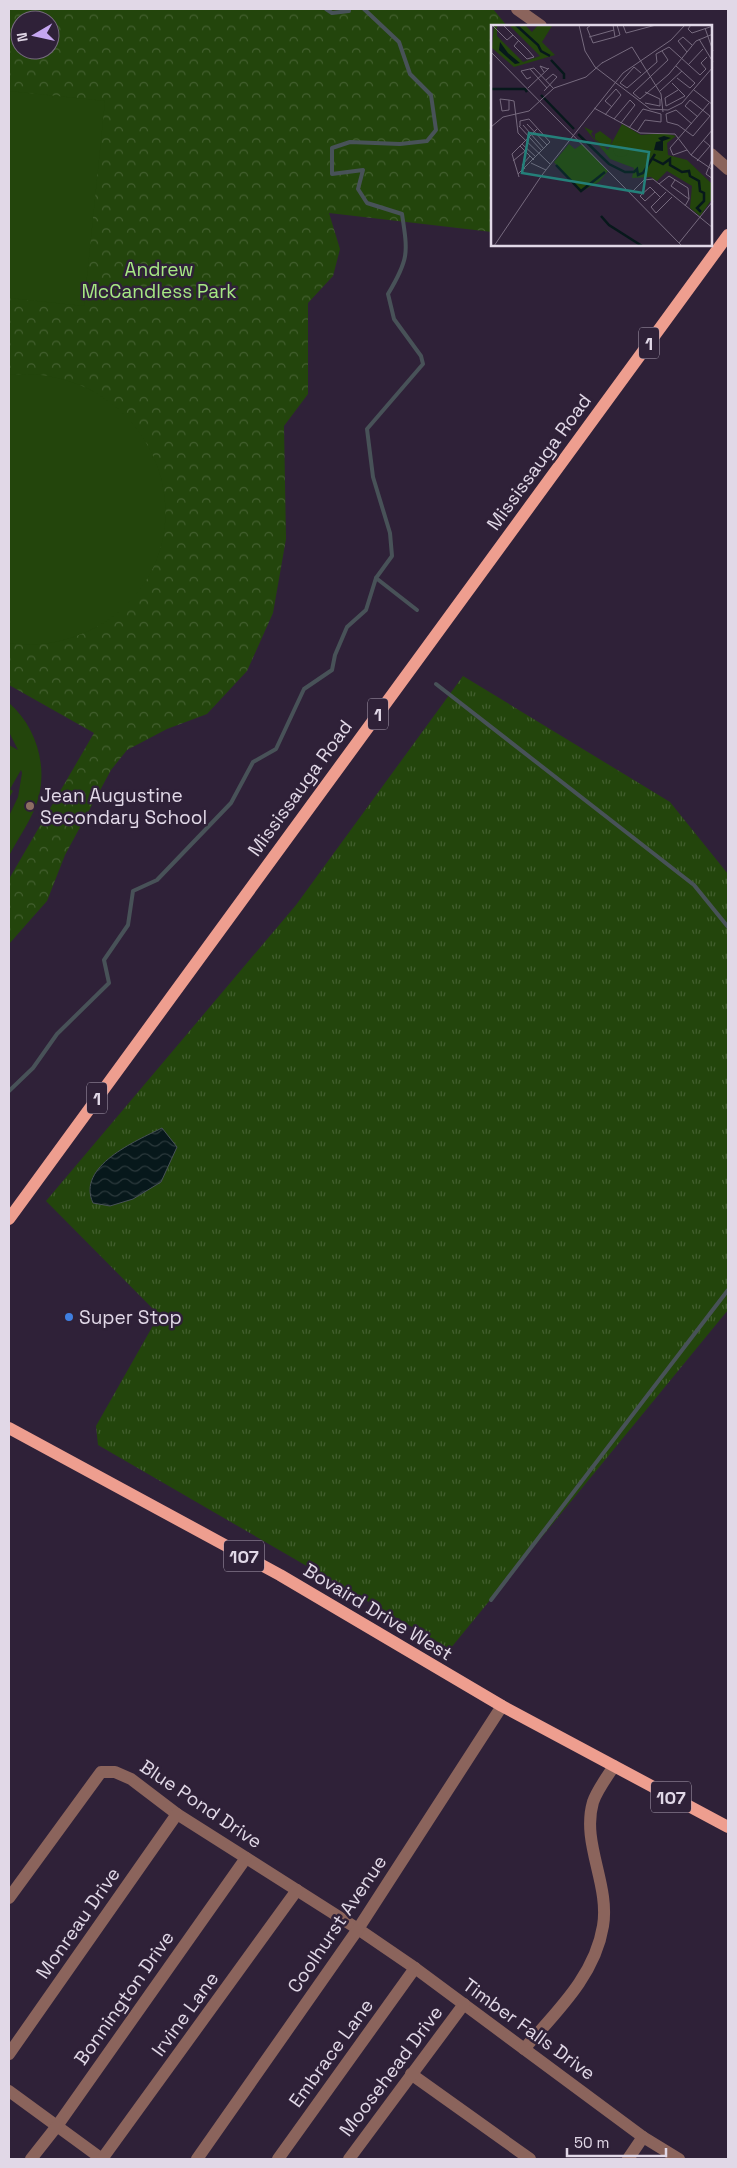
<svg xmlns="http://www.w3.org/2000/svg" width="737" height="2168" font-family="'Space Grotesk',sans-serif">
	<defs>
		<pattern id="grass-tufts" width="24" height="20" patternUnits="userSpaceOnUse" patternTransform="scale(1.25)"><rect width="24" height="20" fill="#23450c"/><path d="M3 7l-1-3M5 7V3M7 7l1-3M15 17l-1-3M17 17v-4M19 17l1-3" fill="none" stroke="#435f2f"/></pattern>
		<pattern id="park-crowns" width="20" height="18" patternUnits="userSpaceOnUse" patternTransform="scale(1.25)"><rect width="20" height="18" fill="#23450c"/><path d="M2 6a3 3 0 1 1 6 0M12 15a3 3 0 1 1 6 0" fill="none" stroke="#435f2f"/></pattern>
		<pattern id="water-waves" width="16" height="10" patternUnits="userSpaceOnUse" patternTransform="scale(1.25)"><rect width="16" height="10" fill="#07181b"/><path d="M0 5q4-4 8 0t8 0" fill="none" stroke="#2b393c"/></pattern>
	</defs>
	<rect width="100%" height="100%" fill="#2f2138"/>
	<!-- grass -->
	<polygon fill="url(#grass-tufts)" points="463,676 670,802 728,874 728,1310 450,1649 98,1445 96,1426 159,1315 46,1201 296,905"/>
	<!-- park -->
	<path fill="url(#park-crowns)" fill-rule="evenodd" d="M 9,9 L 493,9 L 507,26 L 492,26 L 492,232 L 329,213 L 340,249 L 333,276 L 308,303 L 308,394 L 284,426 L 286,539 L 273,613 L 247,671 L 207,714 L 167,729 L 127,750 L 111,770 L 65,855 L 47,901 L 9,944 L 9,879 L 94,733 L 9,685 ZM 20,20 L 50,20 L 50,50 L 20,50 Z"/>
	<!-- garden -->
	<g fill="#23450c">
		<polygon points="9,91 105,101 84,306 9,298"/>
		<path d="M 27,374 C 166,379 218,553 100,625 C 72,641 40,648 9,643 L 9,375 Z"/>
		<path d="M 9,703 C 38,728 50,772 35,808 C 28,825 17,840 9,856 L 9,816 L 18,797 L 22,773 L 21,770 L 10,789 L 13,791 L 9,798 L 9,745 L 18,750 L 9,732 Z"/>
	</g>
	<!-- water -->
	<path fill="url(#water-waves)" stroke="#485258" d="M 162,1128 L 177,1147 L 161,1182 L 133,1199 L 110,1206 L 93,1203 C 76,1166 136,1141 162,1128 Z"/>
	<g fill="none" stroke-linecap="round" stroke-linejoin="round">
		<!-- stream -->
		<g stroke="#485258" stroke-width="4">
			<polyline points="326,9 332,13 349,11 349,9"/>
			<polyline points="376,578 417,610"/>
			<polyline points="436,684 694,885 728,927"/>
			<path d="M 9,1091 L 33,1068 L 57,1034 L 109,983 L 104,960 L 128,925 L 133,891 L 157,880 L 231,803 L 253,762 L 276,749 L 304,689 L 332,670 L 335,655 L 347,627 L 366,610 L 376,578 L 392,556 L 390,533 L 373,477 L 367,429 L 423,364 L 421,356 L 394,319 L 388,294 C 409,259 408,253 402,214 L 367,203 L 358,189 L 363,170 L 332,174 L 332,148 L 350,142 L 400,144 L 427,141 L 436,130 L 431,95 L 410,74 L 399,42 L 364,9"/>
			<polyline points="491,1600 728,1290"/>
		</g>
		<!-- minor -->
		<g stroke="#8b645c" stroke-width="12">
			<polyline points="517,9 541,26"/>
			<polyline points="711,154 728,169"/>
			<polyline points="9,1898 101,1772 115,1772 131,1779 177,1814 358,1929 415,1968 643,2137 679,2159"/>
			<path d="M 524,2049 C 556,2012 595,1976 603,1926 C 610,1884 581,1843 593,1802 C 597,1790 607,1777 614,1766"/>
			<polyline points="9,2054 177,1814"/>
			<polyline points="411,2074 530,2159"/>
			<polyline points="9,2091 102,2159"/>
			<polyline points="31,2159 57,2126 246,1858"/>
			<polyline points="102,2159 297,1890"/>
			<polyline points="197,2159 358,1929 502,1706"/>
			<polyline points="278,2159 415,1968"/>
			<polyline points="349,2159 464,2004"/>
			<polyline points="628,2159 643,2137"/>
		</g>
		<!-- major -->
		<g stroke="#ee9e8f" stroke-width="12">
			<polyline points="9,1219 728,235"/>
			<polyline points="9,1428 280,1575 502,1706 728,1827"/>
		</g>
	</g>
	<!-- markers -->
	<circle fill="#8d6e63" stroke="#2f2138" stroke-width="2" cx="30" cy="806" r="5"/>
	<circle fill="#3f7fe0" stroke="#2f2138" stroke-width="2" cx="69" cy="1317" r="5"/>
	<g text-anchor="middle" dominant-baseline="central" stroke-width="5" stroke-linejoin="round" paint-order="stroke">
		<!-- shield labels -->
		<g fill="#2f2138" stroke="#aca1b2" stroke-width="1">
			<rect x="639" y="327.5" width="20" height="31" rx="4"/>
			<rect x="368" y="698.5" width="20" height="31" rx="4"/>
			<rect x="87" y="1082.5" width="20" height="31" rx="4"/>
			<rect x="224" y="1540.5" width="40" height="31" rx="4"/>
			<rect x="651" y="1781.5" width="40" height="31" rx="4"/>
		</g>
		<g font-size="18" font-weight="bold" fill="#e1d8e7">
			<text x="649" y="343">1</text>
			<text x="378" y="714">1</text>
			<text x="97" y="1098">1</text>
			<text x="244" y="1556">107</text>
			<text x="671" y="1797">107</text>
		</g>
		<!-- park labels -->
		<g font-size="19" fill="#a6e884" stroke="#2f2138">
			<text x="159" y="269">Andrew<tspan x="159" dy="22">McCandless Park</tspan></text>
		</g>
		<!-- street labels -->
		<g font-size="19" fill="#e1d8e7" stroke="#2f2138">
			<text transform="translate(539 462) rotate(-54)">Mississauga Road</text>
			<text transform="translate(300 788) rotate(-54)">Mississauga Road</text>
			<text transform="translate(378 1612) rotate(31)">Bovaird Drive West</text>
			<text transform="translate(201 1804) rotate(34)">Blue Pond Drive</text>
			<text transform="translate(78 1923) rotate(-55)">Monreau Drive</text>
			<text transform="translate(337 1924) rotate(-56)">Coolhurst Avenue</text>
			<text transform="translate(124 1998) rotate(-55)">Bonnington Drive</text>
			<text transform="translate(185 2014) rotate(-54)">Irvine Lane</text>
			<text transform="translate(529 2029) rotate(36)">Timber Falls Drive</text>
			<text transform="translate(331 2053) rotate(-54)">Embrace Lane</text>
			<text transform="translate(391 2071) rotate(-53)">Moosehead Drive</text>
		</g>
		<!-- poi labels -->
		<g font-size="19" fill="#e1d8e7" stroke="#2f2138" text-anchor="start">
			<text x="40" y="795">Jean Augustine<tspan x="40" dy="22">Secondary School</tspan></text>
			<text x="79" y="1317">Super Stop</text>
		</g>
	</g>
	<!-- overview -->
	<g transform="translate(491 25)">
		<rect width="221" height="221" fill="#2f2138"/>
		<path d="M 78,119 L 84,124 L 91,119 L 117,146 L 108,157 L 89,167 L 63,137 Z" fill="#23450c"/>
		<path d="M 3,0 L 6,0 L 6,11 L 32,37 L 49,31 L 18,0 L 34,0 L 41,7 L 47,0 L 61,1 L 51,17 L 64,30 L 23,42 L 1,23 ZM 131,99 L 150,110 L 173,108 L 185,111 L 176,118 L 177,130 L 196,135 L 220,158 L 221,174 L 209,191 L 199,183 L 201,161 L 176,146 L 166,156 L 160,152 L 141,153 L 143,143 L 119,134 L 93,102 L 102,106 L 100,109 L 105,116 L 117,125 Z" fill="#23450c"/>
		<path d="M 109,106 L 121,115 L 119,121 L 114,122 L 104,114 L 104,109 ZM122 124a8 8 0 1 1 16 0a8 8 0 1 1-16 0Z" fill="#23450c"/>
		<path d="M 9,17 L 17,28 L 29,38 L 24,39 L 8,25 ZM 173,111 L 180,113 L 172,116 L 172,126 L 163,125 L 165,117 L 170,116 L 167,113 Z" fill="#07181b"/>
		<path fill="none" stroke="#07181b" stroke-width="2.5" d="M 25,0 L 47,20 L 50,26 L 59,31M 60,35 L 73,49 L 73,54M 0,64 L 34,64 L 36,67M 50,70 L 83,104M 87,109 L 118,139 L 134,147 L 143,147 L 146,144 L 147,150 L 152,148 L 164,129M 162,134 L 172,139 L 179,134 L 179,140 L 191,147 L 198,146 L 199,151 L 208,156 L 209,166 L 213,168 L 213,176 L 206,183 L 210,187M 65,140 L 90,166 L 114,147M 110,191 L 118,200 L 151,221"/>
		<path fill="none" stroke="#766a7e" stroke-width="1" d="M 1,0 L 16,15 L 22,10M 12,0 L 37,25 L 43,32 L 36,34 L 23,21 L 28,15M 63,0 L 85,0M 88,0 L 94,26 L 104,42 L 159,84 L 177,85 L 191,78 L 222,42M 100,0 L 96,3 L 102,18 L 124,12 L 122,0M 132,0 L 135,8 L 165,0M 200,0 L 197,4 L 201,8 L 222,1M 214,3 L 222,26M 98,12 L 123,5M 124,12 L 129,10 L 126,0M 208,14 L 222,37M 141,22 L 170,69 L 172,87M 171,26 L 177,35 L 142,68 L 149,74 L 178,49 L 205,16 L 222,9M 0,27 L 191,221M 196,27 L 187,16 L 192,12 L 201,20M 111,38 L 141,22M 197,40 L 212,24M 185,41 L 204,58 L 199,63 L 186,53M 39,44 L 56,63M 53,47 L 49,41 L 57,44M 150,48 L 143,42 L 129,58 L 136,63 L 166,37 L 165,29 L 178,22 L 209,50 L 215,44 L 210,38 L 216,32M 40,52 L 36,54 L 30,46 L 43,43 L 63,64M 181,58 L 194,71 L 175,81 L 174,73 L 187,65M 37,63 L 58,43M 203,65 L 222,80M 53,66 L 66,52 L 62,49 L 55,55M 169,66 L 191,46M 18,75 L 18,85 L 11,86 L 9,74 L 18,75 L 23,76 L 27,108 L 59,139M 154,78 L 169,81 L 169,74 L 154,67M 103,83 L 149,108 L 184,109 L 200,130 L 222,145M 114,90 L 130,70 L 125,64 L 114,76 L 121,82M 123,94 L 139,75 L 144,80 L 130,98M 36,99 L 56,120M 201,99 L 185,85 L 175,89 L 176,97 L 187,100 L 202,111 L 219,91 L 199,75 L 194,81 L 207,92M 32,100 L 53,124M 28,101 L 51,126M 0,102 L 12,92 L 38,86 L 63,63 L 95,52 L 112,37M 138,103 L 152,84 L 170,89 L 170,97 L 154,95 L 146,107M 31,119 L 45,132M 29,121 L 43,135M 196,125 L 182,130 L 179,123 L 218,78M 200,130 L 222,104M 222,132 L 215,149 L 222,154M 22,136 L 34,126M 206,136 L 219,121 L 212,115M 40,138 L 55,145M 34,144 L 31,140 L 39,131M 27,149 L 59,117 L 38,94 L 29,96 L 29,101M 28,152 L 21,129 L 46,104M 184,155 L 180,161 L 198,174M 168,159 L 178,151 L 197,163 L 198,174 L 194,181M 141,167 L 153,155 L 162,154 L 222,203M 164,167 L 154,176 L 149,171 L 159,162 L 170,173M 175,167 L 160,182 L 165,188 L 181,172M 188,218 L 222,176M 3,221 L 51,150 L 132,48 L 180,15 L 194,0"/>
		<path fill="#24807a" fill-opacity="0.15" stroke="#24807a" stroke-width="2.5" d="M 38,108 L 158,127 L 152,168 L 31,148 Z"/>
		<rect width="221" height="221" fill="none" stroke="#e1d8e7" stroke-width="2.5"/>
	</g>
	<!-- border -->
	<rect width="737" height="2168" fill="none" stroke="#e1d8e7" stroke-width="20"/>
	<!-- north arrow -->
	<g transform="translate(35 35) rotate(261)"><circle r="24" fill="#2f2138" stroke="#766a7e"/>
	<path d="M0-4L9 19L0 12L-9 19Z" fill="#c5a6f0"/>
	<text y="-8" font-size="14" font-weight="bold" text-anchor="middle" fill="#e1d8e7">N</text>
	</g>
	<!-- scale -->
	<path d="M567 2148v8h99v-8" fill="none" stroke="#e1d8e7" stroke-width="2.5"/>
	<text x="574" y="2148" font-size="15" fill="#e1d8e7" stroke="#2f2138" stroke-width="4" paint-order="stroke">50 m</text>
</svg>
